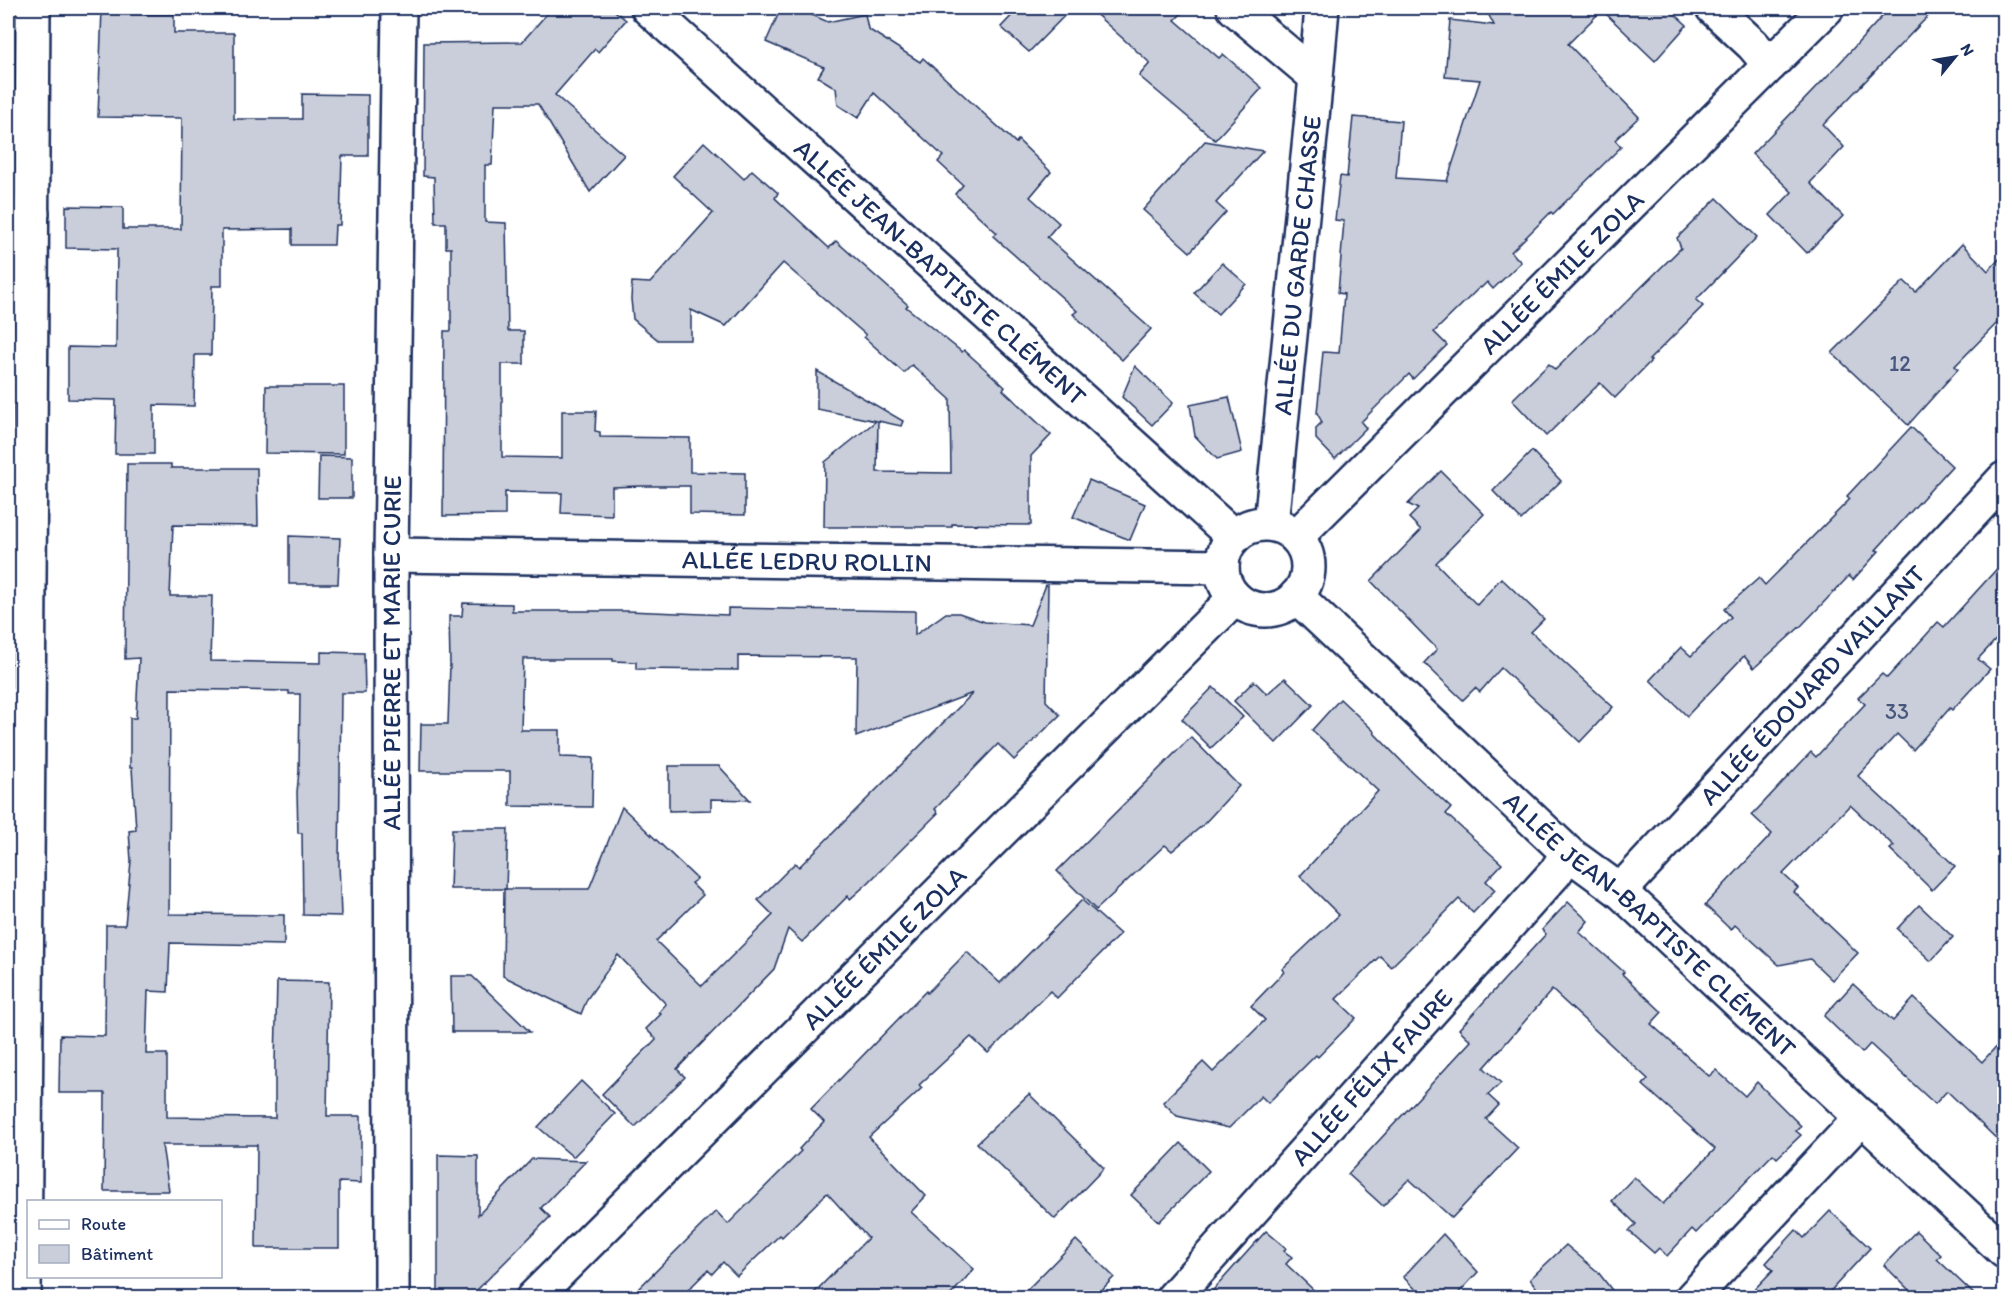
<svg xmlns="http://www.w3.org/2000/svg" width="2012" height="1305" font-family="Itim,sans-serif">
	<rect width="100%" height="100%" fill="#fff"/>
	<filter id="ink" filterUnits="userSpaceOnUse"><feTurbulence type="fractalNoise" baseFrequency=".0167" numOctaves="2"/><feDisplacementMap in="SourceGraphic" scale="12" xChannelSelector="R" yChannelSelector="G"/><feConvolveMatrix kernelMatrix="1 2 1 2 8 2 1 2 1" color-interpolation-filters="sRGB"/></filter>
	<g filter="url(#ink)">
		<!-- building -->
		<g fill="#caceda" stroke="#1b2f5e" stroke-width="1.5">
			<polygon points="102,8 133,8 133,14 174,14 174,33 234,33 234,119 302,119 302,94 368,95 368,156 342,156 340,225 335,225 334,245 292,245 292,229 222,230 222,286 212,286 211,355 195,355 194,406 154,405 154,454 115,454 116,400 68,399 68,347 116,348 117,249 66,248 66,206 123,207 123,229 181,229 182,118 98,117"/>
			<polygon points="552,8 611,8 626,20 598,52 595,49 555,95 624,155 590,192 538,104 495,104 492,165 485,165 485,222 506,223 508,331 524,331 524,364 502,364 502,457 562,458 562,411 596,411 595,431 600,432 600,437 690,438 690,472 745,473 745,515 690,514 690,486 641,486 612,487 612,515 561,513 562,493 505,492 505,515 443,516 444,331 451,331 451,248 446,248 446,223 435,223 434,177 423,176 424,43 522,42"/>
			<polygon points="781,8 796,8 828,22 865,14 868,29 920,62 923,58 1016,143 1018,140 1051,172 1030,197 1059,223 1047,237 1151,329 1122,360 1073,314 1077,311 993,236 997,233 955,194 963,185 938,162 943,156 874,93 858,118 838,105 836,88 818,77 824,67 766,42"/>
			<polygon points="1019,8 1072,8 1029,52 1001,27"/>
			<polygon points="1089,8 1187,8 1175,20 1219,58 1223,54 1262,88 1215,140 1139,76 1150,63"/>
			<polygon points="1485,8 1668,8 1687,25 1655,61 1602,10 1568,44 1639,117 1615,140 1621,147 1553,214 1551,212 1511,252 1521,262 1493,289 1487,282 1481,288 1480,287 1434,332 1447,345 1413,379 1409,374 1361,422 1366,428 1335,459 1316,439 1316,428 1322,422 1317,413 1323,352 1339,353 1344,294 1338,293 1344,221 1335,220 1340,176 1347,177 1353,117 1401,121 1396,178 1447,181 1480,80 1445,77 1450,20 1494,25"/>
			<polygon points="1890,8 1936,8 1823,125 1844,147 1810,183 1843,216 1807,253 1770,215 1792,192 1752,154 1834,69"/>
			<polygon points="1205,141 1263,151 1216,203 1226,212 1190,252 1143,210"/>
			<polygon points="704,142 744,179 752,170 778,193 775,198 829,248 836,241 908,305 906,307 962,352 964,350 1005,387 1003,390 1051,435 1031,456 1031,525 952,524 952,527 824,527 825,462 876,421 817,409 817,371 903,421 901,426 878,421 877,472 951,473 950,399 912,365 904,373 864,337 866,335 783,263 726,326 691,310 691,340 658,340 633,319 631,299 632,282 650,283 713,213 673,176"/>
			<polygon points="1717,198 1757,237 1696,300 1703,306 1649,360 1651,361 1615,398 1600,383 1546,436 1512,400 1549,364 1555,370 1610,316 1611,317 1681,248 1677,238"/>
			<polygon points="1962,244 1988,271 2004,254 2004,316 1955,366 1958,369 1908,425 1832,353 1904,281 1916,292"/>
			<polygon points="1222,263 1246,284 1218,314 1194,293"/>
			<polygon points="1135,366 1173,403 1152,425 1122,397"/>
			<polygon points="266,386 344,386 344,454 265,453"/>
			<polygon points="1229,397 1242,452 1217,459 1195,436 1190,405"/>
			<polygon points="1911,427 1952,466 1876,550 1879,551 1853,580 1849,576 1802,625 1754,668 1744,656 1687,716 1650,680 1681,647 1691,656 1731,617 1724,609 1759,578 1765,585 1850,499 1847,496"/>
			<polygon points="1532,451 1561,481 1521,520 1493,491"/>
			<polygon points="319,456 352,457 352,498 318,498"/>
			<polygon points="127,464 171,464 171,468 257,468 258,526 173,525 170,596 212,596 210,661 321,663 321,652 364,653 365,693 341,693 339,863 341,916 303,915 302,833 298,833 297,792 299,771 300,694 289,694 289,691 170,689 169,914 284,915 284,945 170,943 168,992 148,991 146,1054 167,1054 167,1117 275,1118 275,1063 277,981 329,982 327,1116 361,1116 361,1183 339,1182 339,1248 256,1248 257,1145 162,1145 169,1191 104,1191 105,1093 59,1093 60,1035 105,1036 106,925 125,925 131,861 129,831 136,830 132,768 130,768 130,718 136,718 139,658 125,659"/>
			<polygon points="1441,471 1484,514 1436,563 1477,605 1501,578 1544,619 1531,632 1613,707 1580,742 1501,668 1480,692 1475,688 1463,700 1424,663 1437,649 1371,581 1421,530 1409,518 1418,509 1408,504"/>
			<polygon points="1089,480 1145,504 1130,540 1073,517"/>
			<polygon points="289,536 340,538 338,584 289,584"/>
			<polygon points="2004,561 2004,631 1978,659 1990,669 1952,710 1950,708 1913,750 1897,734 1858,776 1955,866 1932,890 1890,849 1894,846 1850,805 1783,874 1798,888 1794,892 1858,953 1832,980 1810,959 1779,965 1735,925 1731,930 1705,905 1772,834 1752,815 1811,752 1816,757 1865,704 1858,698 1882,674 1887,678 1938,622 1944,627"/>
			<polygon points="1046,585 1048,585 1046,701 1060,715 1014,760 998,744 935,809 938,813 868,883 850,899 848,896 802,942 788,929 774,969 677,1069 685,1077 635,1127 602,1094 656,1039 646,1029 661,1014 659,1012 666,1004 618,955 587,999 581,1014 503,976 504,889 589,889 622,807 697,879 691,883 703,895 656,941 702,986 773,915 758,900 795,863 799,867 973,693 856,737 857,657 738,656 738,670 636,669 636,662 613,661 613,659 523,659 521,730 560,730 560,757 593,758 592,807 510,806 510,771 420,771 421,724 448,724 450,664 449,616 462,616 463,603 512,604 512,611 627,611 728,615 728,608 915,611 915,635 946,613 959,613 985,622 1030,625"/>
			<polygon points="1285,678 1313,705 1276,743 1234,701 1254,681 1267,694"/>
			<polygon points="1213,687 1243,717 1211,748 1182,719"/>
			<polygon points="1340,699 1375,732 1374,733 1412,772 1451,808 1446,814 1502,864 1486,881 1495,890 1473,913 1459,899 1391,967 1380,956 1336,999 1356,1018 1318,1057 1316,1055 1268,1103 1261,1096 1229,1128 1177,1116 1163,1102 1203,1062 1213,1072 1265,1020 1251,1006 1284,972 1282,969 1339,915 1300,876 1378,791 1312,730"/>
			<polygon points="1191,737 1239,786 1203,825 1172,851 1165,845 1096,910 1057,871"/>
			<polygon points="669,766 719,766 750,800 711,799 711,810 669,811"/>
			<polygon points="452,829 508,829 506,889 450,889"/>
			<polygon points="1082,900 1120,934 1057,998 1050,991 988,1053 971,1037 919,1085 922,1088 869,1137 926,1196 911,1212 974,1269 948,1298 809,1298 868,1238 827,1193 782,1237 780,1235 737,1276 723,1262 712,1274 708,1270 680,1298 629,1298 716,1211 728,1224 801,1151 799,1149 824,1122 811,1109 905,1012 926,991 927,993 967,952 1000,983"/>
			<polygon points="1568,902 1588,921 1579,932 1624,972 1622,974 1662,1012 1651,1024 1709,1076 1716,1070 1745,1096 1757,1082 1801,1126 1796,1131 1801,1135 1777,1158 1773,1154 1696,1233 1692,1229 1667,1256 1659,1248 1654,1253 1629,1231 1636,1224 1612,1201 1634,1177 1663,1204 1715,1149 1643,1085 1648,1079 1552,990 1484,1068 1501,1083 1488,1095 1499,1105 1486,1119 1518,1148 1452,1218 1409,1179 1383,1206 1348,1174 1471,1041 1459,1029 1546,934 1542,930"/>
			<polygon points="1919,905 1953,937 1931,961 1897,929"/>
			<polygon points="451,976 472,976 530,1032 452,1032"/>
			<polygon points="1853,984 1893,1021 1914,998 1982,1062 2004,1038 2004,1146 1947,1091 1935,1104 1870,1044 1862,1053 1824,1016"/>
			<polygon points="581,1081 615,1114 573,1157 538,1127"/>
			<polygon points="1029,1094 1104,1168 1055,1219 977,1143"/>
			<polygon points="1181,1143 1209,1171 1159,1222 1131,1195"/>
			<polygon points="438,1155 478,1156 478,1215 532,1159 586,1161 541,1208 550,1217 469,1298 438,1298"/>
			<polygon points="1830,1211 1870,1248 1824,1298 1746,1298 1773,1270 1766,1263 1796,1230 1804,1238"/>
			<polygon points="1266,1231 1286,1248 1284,1251 1292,1257 1286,1264 1322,1298 1206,1298"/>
			<polygon points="1916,1231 1941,1255 1937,1259 1978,1298 1917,1298 1884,1265"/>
			<polygon points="1443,1234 1478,1272 1454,1298 1425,1298 1403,1277"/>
			<polygon points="1076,1240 1114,1277 1094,1298 1019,1298"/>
			<polygon points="1566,1245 1598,1272 1618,1298 1544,1298 1530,1279"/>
		</g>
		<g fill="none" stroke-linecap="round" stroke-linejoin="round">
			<!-- street casing -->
			<g stroke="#1b2f5e" stroke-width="38">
				<g id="street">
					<path id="s1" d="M 648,8 L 1234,537"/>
					<polyline points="1234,8 1316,77"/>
					<polyline points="1713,8 1753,45 1770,65"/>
					<polyline points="8,212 32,213"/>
					<path id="s2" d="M 1271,524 L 1316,77 L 1322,8"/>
					<circle cx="1265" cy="567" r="43"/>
					<path id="s3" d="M 1296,537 L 1827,8"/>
					<path id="s4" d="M 391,555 L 1222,567"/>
					<path id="s5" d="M 1296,596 L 1568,853 L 1620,891 L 2004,1251"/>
					<path id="s6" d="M 1620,891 L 2004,479"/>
					<path id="s7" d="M 392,1298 L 391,555 L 399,8"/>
					<path id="s8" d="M 533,1298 L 1235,598"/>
					<path id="s9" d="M 1173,1298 L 1555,873 L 1568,853"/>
					<polyline points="1692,1298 1862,1117"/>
				</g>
			</g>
			<!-- secondary casing -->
			<g stroke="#1b2f5e" stroke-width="38">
				<polyline id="secondary" points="24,1298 33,8"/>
			</g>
			<!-- street -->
			<use href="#street" stroke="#fff" stroke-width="33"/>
			<!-- secondary -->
			<use href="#secondary" stroke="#fff" stroke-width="33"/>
		</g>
	</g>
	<g text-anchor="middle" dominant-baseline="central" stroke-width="4.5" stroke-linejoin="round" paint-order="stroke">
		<!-- number labels -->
		<g font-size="22" fill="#47577d">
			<text x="1900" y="363">12</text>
			<text x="1897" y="711">33</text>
		</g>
		<!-- street labels -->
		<g font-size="26" fill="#1b2f5e" stroke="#fff">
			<text stroke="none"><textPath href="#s2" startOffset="260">ALLÉE DU GARDE CHASSE</textPath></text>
			<text stroke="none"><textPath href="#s1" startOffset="394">ALLÉE JEAN-BAPTISTE CLÉMENT</textPath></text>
			<text stroke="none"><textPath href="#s3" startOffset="375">ALLÉE ÉMILE ZOLA</textPath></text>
			<text stroke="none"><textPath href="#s4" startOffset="416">ALLÉE LEDRU ROLLIN</textPath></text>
			<text stroke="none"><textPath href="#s7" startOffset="645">ALLÉE PIERRE ET MARIE CURIE</textPath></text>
			<text stroke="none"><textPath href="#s6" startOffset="282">ALLÉE ÉDOUARD VAILLANT</textPath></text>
			<text stroke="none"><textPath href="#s5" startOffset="483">ALLÉE JEAN-BAPTISTE CLÉMENT</textPath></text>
			<text stroke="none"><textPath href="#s8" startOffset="496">ALLÉE ÉMILE ZOLA</textPath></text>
			<text stroke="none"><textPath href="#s9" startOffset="297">ALLÉE FÉLIX FAURE</textPath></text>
		</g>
	</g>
	<!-- margin -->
	<rect width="2012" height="1305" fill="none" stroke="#fff" stroke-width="30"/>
	<rect x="15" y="15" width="1982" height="1275" fill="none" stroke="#1b2f5e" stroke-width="2" filter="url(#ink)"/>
	<!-- legend -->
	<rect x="27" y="1200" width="195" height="78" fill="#ffffff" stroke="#a4acbf" stroke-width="1.5"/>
	<rect x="39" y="1220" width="30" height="9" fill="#ffffff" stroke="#a4acbf" stroke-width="1.5"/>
	<text x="81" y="1230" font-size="18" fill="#1b2f5e">Route</text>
	<rect x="39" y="1245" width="30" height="18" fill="#caceda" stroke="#a4acbf" stroke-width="1.5"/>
	<text x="81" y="1260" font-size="18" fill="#1b2f5e">Bâtiment</text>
	<!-- north arrow -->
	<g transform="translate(1955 57) rotate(60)" stroke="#ffffff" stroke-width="4.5" paint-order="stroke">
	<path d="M0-4.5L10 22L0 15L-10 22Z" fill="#1b2f5e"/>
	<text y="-9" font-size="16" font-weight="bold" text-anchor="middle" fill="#1b2f5e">N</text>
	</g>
</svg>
